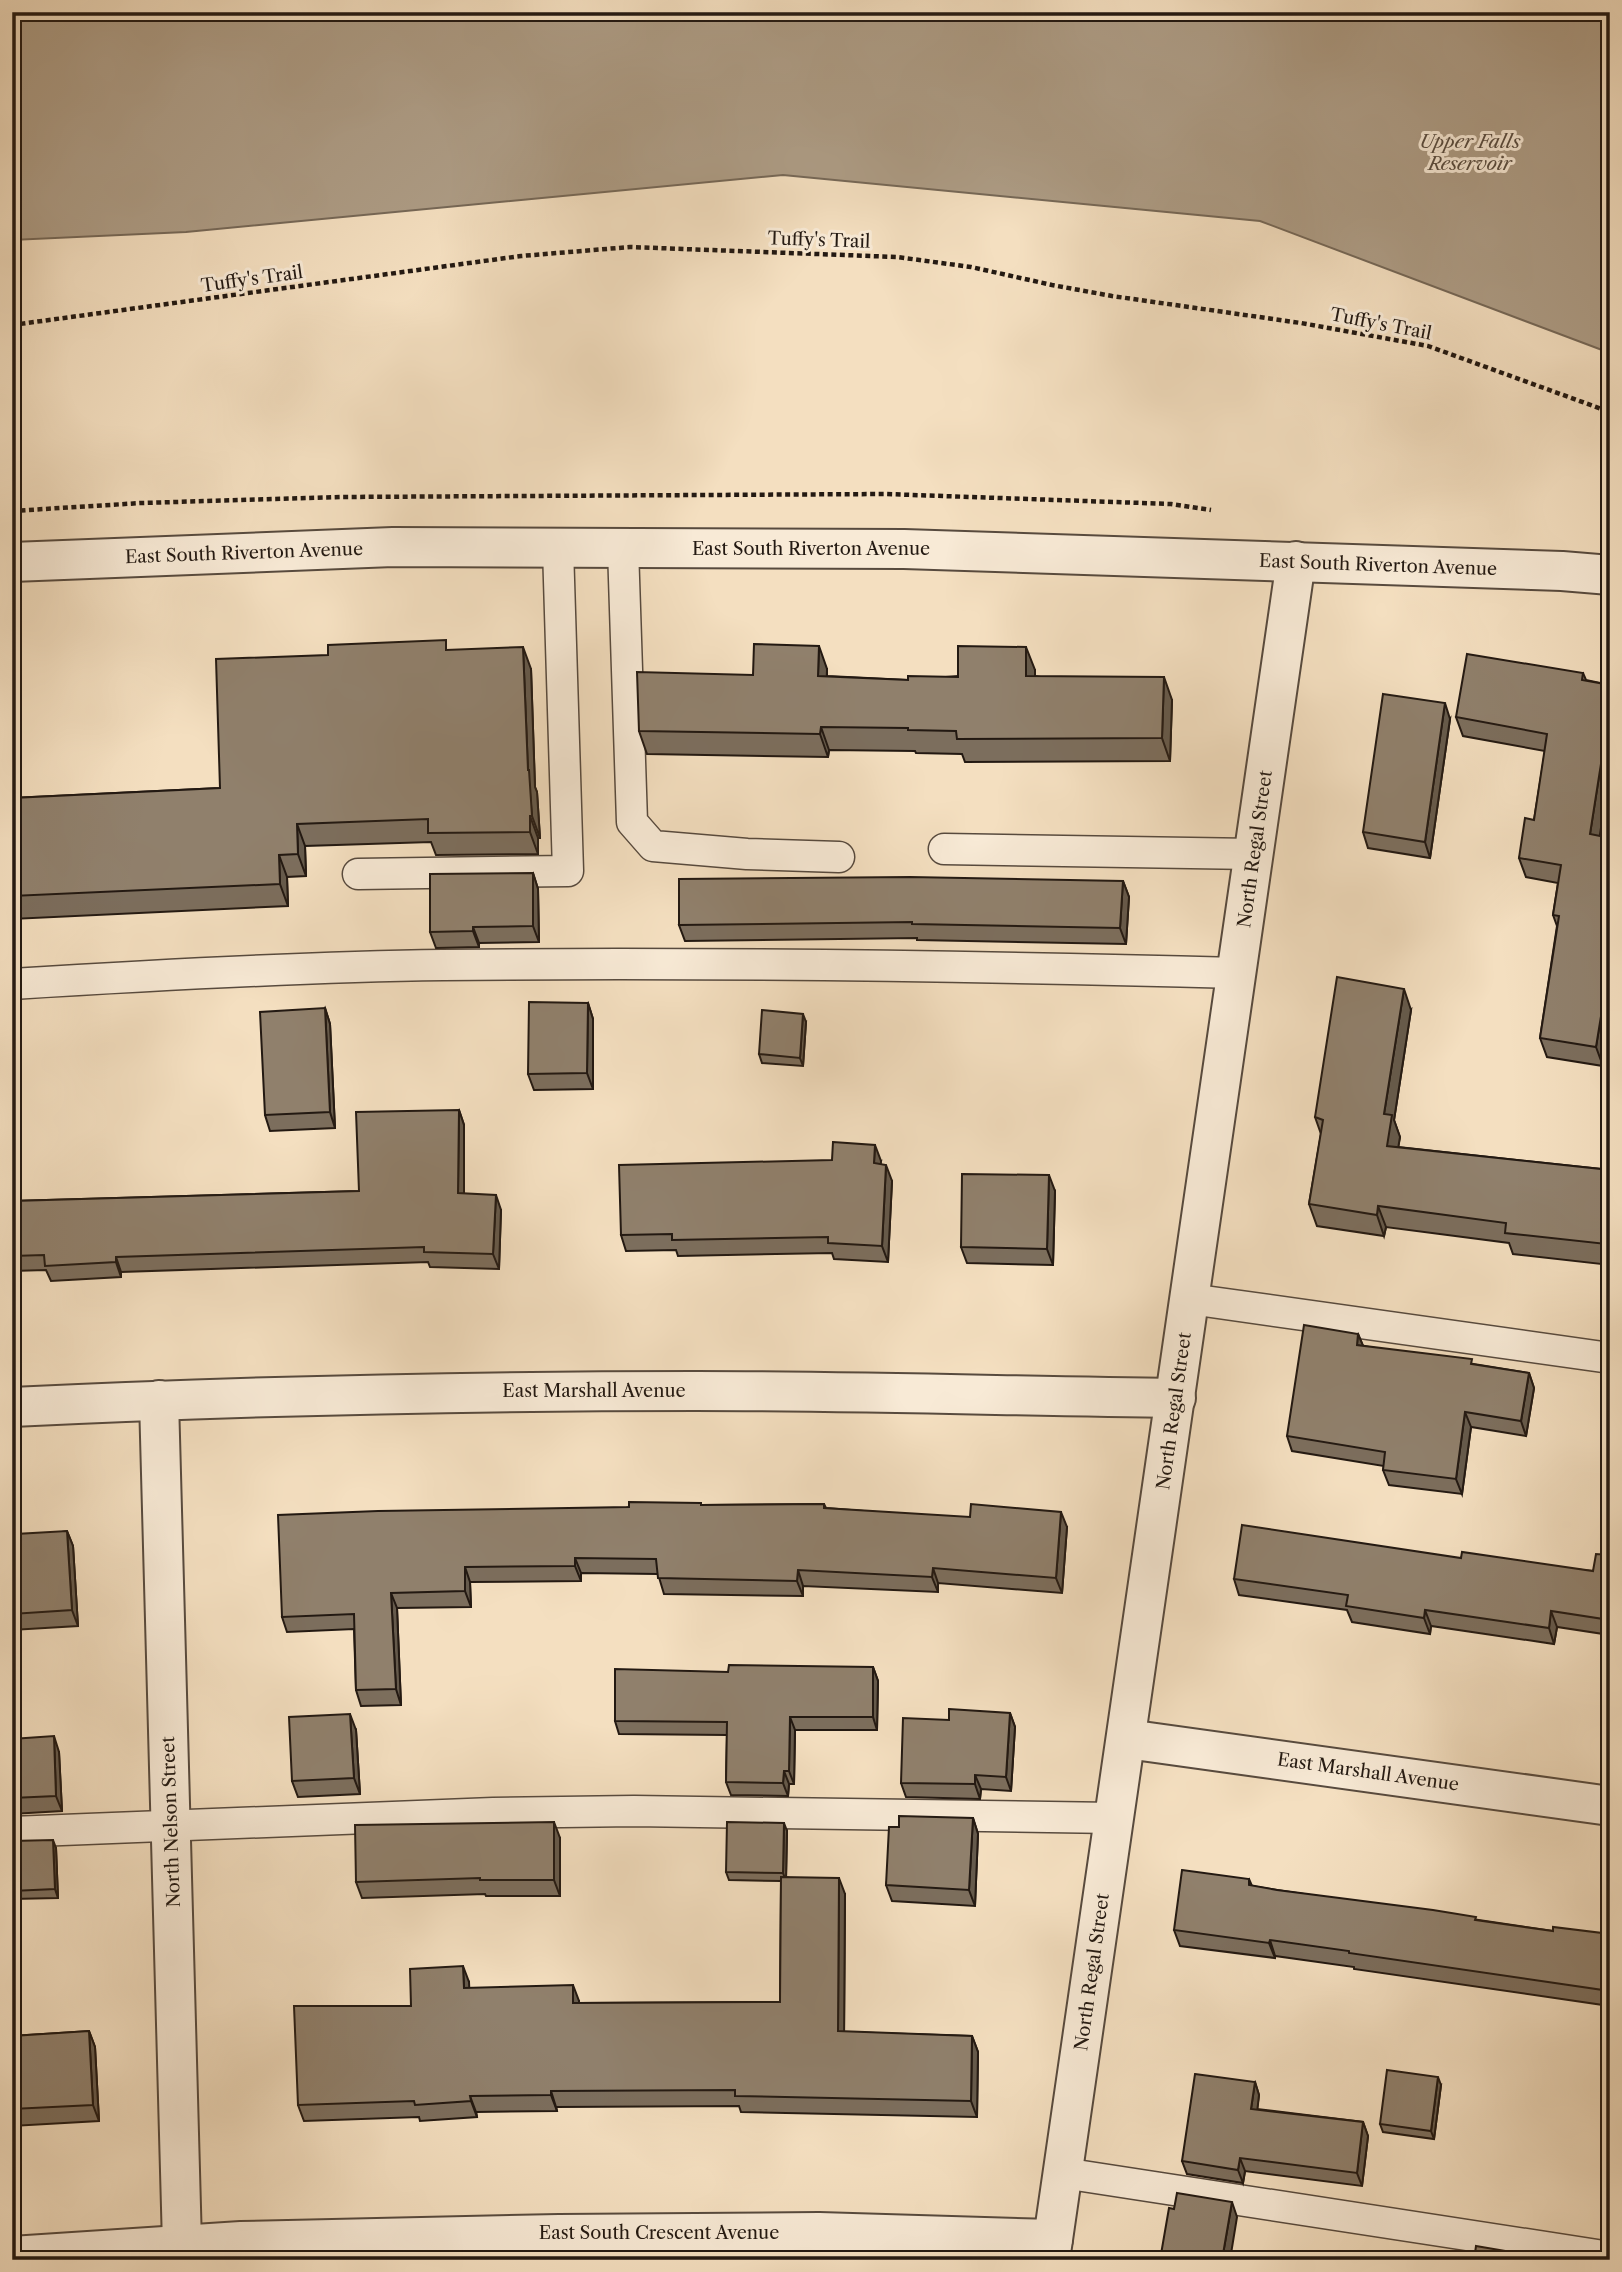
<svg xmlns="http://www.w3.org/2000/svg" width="1622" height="2272" font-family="'Libre Caslon Text',serif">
	<rect width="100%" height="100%" fill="#f4dfc0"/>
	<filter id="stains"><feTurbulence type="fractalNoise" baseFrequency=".00286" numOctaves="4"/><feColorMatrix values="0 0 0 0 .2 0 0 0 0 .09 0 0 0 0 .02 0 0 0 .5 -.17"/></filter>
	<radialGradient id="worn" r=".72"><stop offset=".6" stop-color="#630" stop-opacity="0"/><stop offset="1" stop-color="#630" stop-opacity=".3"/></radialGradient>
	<!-- water -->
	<polygon fill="#ad9c85" stroke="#766857" stroke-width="2" points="12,12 1610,12 1610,353 1260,221 783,175 186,232 12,240"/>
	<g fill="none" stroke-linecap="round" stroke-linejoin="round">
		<!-- service casing -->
		<g stroke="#574a3e" stroke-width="33">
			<g id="service">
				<polyline points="623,548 632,822 653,846 747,854 839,857"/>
				<polyline points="944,849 1254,854"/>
				<polyline points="358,874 568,871 558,548"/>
				<path d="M 12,984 C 156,975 299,967 443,965 C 708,962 972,966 1237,973"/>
				<polyline points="1190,1299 1610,1358"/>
				<polyline points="12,1832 493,1813 634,1811 1114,1818"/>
				<polyline points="1063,2173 1610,2257"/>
			</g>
		</g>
		<!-- minor casing -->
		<g stroke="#574a3e" stroke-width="42">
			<g id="minor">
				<polyline points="12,562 393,547 904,549 1562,571 1610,575"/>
				<polyline points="159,1400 182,2244"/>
				<path d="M 12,1407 C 240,1396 468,1391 696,1391 C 856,1391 1016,1396 1176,1398"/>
				<polyline points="1127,1739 1610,1806"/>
				<polyline points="12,2256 241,2241 559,2234 819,2232 1053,2239"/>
				<polyline points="1050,2260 1296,561"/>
			</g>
		</g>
		<!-- path -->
		<g stroke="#231912" stroke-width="4.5" stroke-dasharray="5 3.5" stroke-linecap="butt">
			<polyline points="12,325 521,256 630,247 897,257 971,267 1052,285 1112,296 1301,323 1428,346 1610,412"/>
			<polyline points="12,511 141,503 340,497 885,494 1171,504 1211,510"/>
		</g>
		<!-- service -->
		<use href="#service" stroke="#f8ead6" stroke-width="30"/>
		<!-- minor -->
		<use href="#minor" stroke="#f8ead6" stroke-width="38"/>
	</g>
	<!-- wall -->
	<g fill="#7c6e5d" stroke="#231912" stroke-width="2">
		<polygon points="449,650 531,669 535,787 537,792 540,838 538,838 538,854 436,855 431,842 305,846 306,876 287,877 288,906 12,919 12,798 220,788"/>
		<polygon points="827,669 827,676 908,680 1035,670 1035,676 1172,700 1170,761 965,762 962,754 916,753 915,751 829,750 828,757 647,754 639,731 753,675"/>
		<polygon points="1583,673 1586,680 1610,685 1610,771 1600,836 1610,838 1610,1029 1609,1029 1603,1066 1547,1057 1540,1038 1557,926 1553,915 1558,883 1526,877 1519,858 1534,820 1545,751 1463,736 1456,717"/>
		<polygon points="1450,719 1430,858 1368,848 1363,832"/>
		<polygon points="533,873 538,889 539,942 479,943 479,947 436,948 430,932"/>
		<polygon points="1123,881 1129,897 1126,944 917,940 917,938 685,941 679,925"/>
		<polygon points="588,1003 593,1019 593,1089 534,1090 528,1074"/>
		<polygon points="325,1008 330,1024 335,1128 270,1131 265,1115"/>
		<polygon points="1411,1010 1394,1120 1400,1137 1398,1147 1610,1170 1610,1265 1513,1254 1509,1243 1386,1227 1384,1236 1317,1226 1309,1204 1321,1134 1315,1117"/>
		<polygon points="806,1022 803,1066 762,1063 759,1054"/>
		<polygon points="459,1110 464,1125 464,1194 501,1210 499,1269 430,1267 428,1262 121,1272 121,1277 51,1281 46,1270 12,1271 12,1201 359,1191"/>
		<polygon points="881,1161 880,1164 892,1181 888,1262 834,1259 832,1253 678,1256 676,1250 626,1251 621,1235"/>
		<polygon points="1055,1191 1053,1265 967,1263 961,1247"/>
		<polygon points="1358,1334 1363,1346 1529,1373 1534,1388 1526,1436 1471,1427 1462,1494 1389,1485 1383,1470 1384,1466 1292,1451 1287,1436"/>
		<polygon points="824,1504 826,1508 1067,1527 1062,1593 938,1583 938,1592 803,1586 803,1596 664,1594 658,1574 581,1573 581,1581 470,1582 471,1607 397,1608 401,1705 361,1706 356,1690 354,1629 287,1632 282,1617 629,1507 702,1505"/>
		<polygon points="67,1531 73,1546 78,1626 12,1630 12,1540"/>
		<polygon points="1610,1555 1610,1635 1557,1627 1554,1644 1431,1626 1430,1634 1352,1622 1347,1610 1239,1595 1234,1579 1461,1558 1593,1571"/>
		<polygon points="873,1667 878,1681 877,1730 795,1730 794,1784 789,1784 788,1796 731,1795 726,1782 727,1735 619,1734 615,1721 728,1672"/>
		<polygon points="1010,1713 1015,1727 1011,1791 981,1789 980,1799 906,1797 901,1783 949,1720"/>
		<polygon points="356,1730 360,1794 298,1797 292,1781"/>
		<polygon points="12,1739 59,1752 62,1811 12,1814"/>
		<polygon points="973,1818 978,1834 975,1906 892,1901 886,1885 899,1827"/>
		<polygon points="787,1831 786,1877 845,1894 844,2032 972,2036 978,2052 977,2117 741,2112 739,2106 556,2107 557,2111 476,2112 477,2117 420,2121 419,2117 304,2121 298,2105 411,2006 469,1982 469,1988 579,2001 579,2003 780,2002 781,1881 729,1880 726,1872"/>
		<polygon points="560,1838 560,1896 486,1896 485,1894 362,1898 356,1882"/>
		<polygon points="12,1841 56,1848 58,1898 12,1899"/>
		<polygon points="1249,1879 1252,1886 1277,1890 1553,1931 1610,1934 1610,2006 1354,1969 1354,1967 1275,1956 1275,1958 1180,1946 1174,1930"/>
		<polygon points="89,2031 95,2047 99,2121 12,2126 12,2036"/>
		<polygon points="1255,2082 1259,2095 1257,2109 1363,2122 1368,2136 1362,2186 1245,2171 1243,2183 1187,2174 1182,2161"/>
		<polygon points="1441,2085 1434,2139 1383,2132 1380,2124"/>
	</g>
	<!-- shaded-wall -->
	<g fill="#655a4c" stroke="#231912" stroke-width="2">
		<polygon points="819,646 827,669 826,699 818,676"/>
		<polygon points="523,647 531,669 535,787 537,792 540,838 532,816 528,770"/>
		<polygon points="1026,647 1035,670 1035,699 1026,676"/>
		<polygon points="1164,677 1172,700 1170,761 1162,738"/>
		<polygon points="1445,703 1450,719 1430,858 1425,842"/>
		<polygon points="821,727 829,750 828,757 820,734"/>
		<polygon points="1603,751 1610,771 1597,853 1590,834"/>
		<polygon points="530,816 538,838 538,854 530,832"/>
		<polygon points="297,824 305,846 306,876 298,854"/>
		<polygon points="279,855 287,877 288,906 280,884"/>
		<polygon points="533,873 538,889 539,942 533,926"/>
		<polygon points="1123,881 1129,897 1126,944 1120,928"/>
		<polygon points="473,927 479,943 479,947 473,931"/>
		<polygon points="1404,989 1411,1010 1394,1120 1400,1137 1395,1167 1387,1146 1384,1114"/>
		<polygon points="588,1003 593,1019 593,1089 587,1073"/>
		<polygon points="325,1008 330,1024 335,1128 330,1112"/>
		<polygon points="1602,1010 1609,1029 1603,1066 1596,1047"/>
		<polygon points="803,1014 806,1022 803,1066 800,1058"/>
		<polygon points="459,1110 464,1125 464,1208 458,1193"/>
		<polygon points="875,1145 881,1161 880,1179 874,1163"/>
		<polygon points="886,1165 892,1181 888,1262 882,1246"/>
		<polygon points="1049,1175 1055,1191 1053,1265 1047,1249"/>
		<polygon points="496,1195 501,1210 499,1269 493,1254"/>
		<polygon points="1378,1206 1386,1227 1384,1236 1377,1215"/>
		<polygon points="1607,1238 1610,1244 1610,1255 1606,1244"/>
		<polygon points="116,1257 121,1272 121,1277 116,1262"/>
		<polygon points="1358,1334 1364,1348 1357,1345"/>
		<polygon points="1529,1373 1534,1388 1526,1436 1521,1421"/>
		<polygon points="1465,1412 1471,1427 1462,1494 1456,1479"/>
		<polygon points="1061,1512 1067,1527 1062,1593 1056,1578"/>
		<polygon points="67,1531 73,1546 78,1626 72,1610"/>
		<polygon points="575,1558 581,1573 581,1581 575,1566"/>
		<polygon points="465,1567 470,1582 471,1607 465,1591"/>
		<polygon points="933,1568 938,1583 938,1592 932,1577"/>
		<polygon points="798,1570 803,1586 803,1596 797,1581"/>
		<polygon points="391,1593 397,1608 401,1705 396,1689"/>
		<polygon points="1425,1610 1431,1626 1430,1634 1424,1618"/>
		<polygon points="1551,1611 1557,1627 1554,1644 1549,1628"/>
		<polygon points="873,1667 878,1681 877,1730 873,1717"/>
		<polygon points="1010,1713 1015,1727 1011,1791 1006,1777"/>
		<polygon points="350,1714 356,1730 360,1794 354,1778"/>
		<polygon points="790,1717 795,1730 794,1784 789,1771"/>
		<polygon points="54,1736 59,1752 62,1811 56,1796"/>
		<polygon points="784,1771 789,1784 788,1796 783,1783"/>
		<polygon points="975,1775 981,1789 980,1799 975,1784"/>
		<polygon points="973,1818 978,1834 975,1906 969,1890"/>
		<polygon points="554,1822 560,1838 560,1896 554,1880"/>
		<polygon points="784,1823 787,1831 786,1881 783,1873"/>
		<polygon points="53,1840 56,1848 58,1898 55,1889"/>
		<polygon points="839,1878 845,1894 844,2047 838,2031"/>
		<polygon points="1270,1940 1275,1956 1275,1958 1269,1943"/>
		<polygon points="463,1966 469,1982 470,2004 464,1988"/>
		<polygon points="573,1985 579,2001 579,2019 573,2003"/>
		<polygon points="89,2031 95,2047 99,2121 93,2105"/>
		<polygon points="972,2036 978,2052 977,2117 971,2101"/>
		<polygon points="1438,2077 1441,2085 1434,2139 1431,2131"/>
		<polygon points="1255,2082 1259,2095 1256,2122 1251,2109"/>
		<polygon points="551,2091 556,2107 557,2111 551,2095"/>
		<polygon points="470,2096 476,2112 477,2117 471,2101"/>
		<polygon points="1363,2122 1368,2136 1362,2186 1357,2173"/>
		<polygon points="1240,2158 1245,2171 1243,2183 1238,2170"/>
		<polygon points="1232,2202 1237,2217 1230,2260 1222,2260"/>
	</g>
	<!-- building -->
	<g fill="#90806c" stroke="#231912" stroke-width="2">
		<polygon points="446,640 446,650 523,647 528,770 529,770 532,816 530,816 530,832 428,833 428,819 297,824 298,854 279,855 280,884 12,896 12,798 220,788 216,659 328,655 328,645"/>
		<polygon points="754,644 819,646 818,676 908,680 908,676 958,677 958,646 1026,647 1026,676 1164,677 1162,738 957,739 956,731 908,730 908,728 821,727 820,734 639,731 637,672 753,675"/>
		<polygon points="1467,654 1583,673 1582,680 1610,685 1610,752 1603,751 1590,834 1610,838 1610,1011 1602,1010 1596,1047 1540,1038 1559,916 1553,915 1561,865 1519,858 1525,818 1534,820 1547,734 1456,717"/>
		<polygon points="1383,694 1445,703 1425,842 1363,832"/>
		<polygon points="533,873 533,926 473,927 473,931 430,932 430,874"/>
		<polygon points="910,877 1123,881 1120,928 912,924 912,922 679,925 679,879"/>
		<polygon points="1337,977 1404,989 1384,1114 1392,1115 1387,1146 1610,1170 1610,1238 1607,1238 1606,1244 1505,1233 1506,1223 1378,1206 1377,1215 1309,1204 1323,1120 1315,1117"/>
		<polygon points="529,1002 588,1003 587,1073 528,1074"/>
		<polygon points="325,1008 330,1112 265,1115 260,1012"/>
		<polygon points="762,1010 803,1014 800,1058 759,1054"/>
		<polygon points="459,1110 458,1193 496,1195 493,1254 424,1252 424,1247 116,1257 116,1262 45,1266 44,1255 12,1256 12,1201 359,1191 356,1112"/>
		<polygon points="833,1142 875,1145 874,1163 886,1165 882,1246 828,1243 828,1237 672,1240 672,1234 621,1235 619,1165 832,1160"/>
		<polygon points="962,1174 1049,1175 1047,1249 961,1247"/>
		<polygon points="1304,1325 1358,1334 1357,1345 1472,1359 1471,1364 1529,1373 1521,1421 1465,1412 1456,1479 1383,1470 1385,1452 1287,1436"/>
		<polygon points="629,1502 701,1503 701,1505 824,1504 824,1508 970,1517 971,1504 1061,1512 1056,1578 933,1568 932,1577 798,1570 797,1581 658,1578 656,1559 575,1558 575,1566 465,1567 465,1591 391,1593 396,1689 356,1690 354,1614 282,1617 278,1515 378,1511 629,1507"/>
		<polygon points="1242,1525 1461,1558 1462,1552 1593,1571 1596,1554 1610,1555 1610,1620 1551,1611 1549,1628 1425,1610 1424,1618 1346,1606 1348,1595 1234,1579"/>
		<polygon points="67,1531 72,1610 12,1614 12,1540 17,1540 16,1534"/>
		<polygon points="729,1665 873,1667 873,1717 790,1717 789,1771 784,1771 783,1783 726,1782 727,1722 615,1721 615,1669 728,1672"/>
		<polygon points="949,1709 1010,1713 1006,1777 975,1775 975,1784 901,1783 903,1718 949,1720"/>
		<polygon points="350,1714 354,1778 292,1781 289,1717"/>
		<polygon points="54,1736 56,1796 12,1798 12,1739"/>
		<polygon points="899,1816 973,1818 969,1890 886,1885 889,1827 899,1827"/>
		<polygon points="554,1822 554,1880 480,1880 480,1878 356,1882 355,1825"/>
		<polygon points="727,1822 784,1823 783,1873 726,1872"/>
		<polygon points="53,1840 55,1889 12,1891 12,1841"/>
		<polygon points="1182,1870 1249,1879 1249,1885 1277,1890 1433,1910 1476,1917 1475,1920 1553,1931 1553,1927 1610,1934 1610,1991 1349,1953 1349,1951 1270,1940 1269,1943 1174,1930"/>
		<polygon points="781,1877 839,1878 838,2031 972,2036 971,2101 735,2096 735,2090 551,2091 551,2095 470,2096 471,2101 415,2105 414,2101 298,2105 294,2006 411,2006 410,1969 463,1966 464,1988 573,1985 573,2003 780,2002"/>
		<polygon points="89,2031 93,2105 12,2109 12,2036"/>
		<polygon points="1387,2070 1438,2077 1431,2131 1380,2124"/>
		<polygon points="1195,2074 1255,2082 1251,2109 1363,2122 1357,2173 1240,2158 1238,2170 1182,2161"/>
		<polygon points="1177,2193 1232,2202 1222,2260 1160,2260 1169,2208 1174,2209"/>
		<polygon points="1476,2246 1540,2257 1539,2260 1474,2260"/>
	</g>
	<g text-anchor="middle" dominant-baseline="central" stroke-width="6" stroke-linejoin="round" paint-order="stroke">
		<!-- street labels -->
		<g font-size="18" fill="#231912" stroke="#f8ead6">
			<text transform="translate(819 240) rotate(2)">Tuffy's Trail</text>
			<text transform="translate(252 279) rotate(-8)">Tuffy's Trail</text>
			<text transform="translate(1381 324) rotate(11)">Tuffy's Trail</text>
			<text x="811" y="549">East South Riverton Avenue</text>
			<text transform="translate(244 553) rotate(-2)">East South Riverton Avenue</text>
			<text transform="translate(1378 565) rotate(2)">East South Riverton Avenue</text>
			<text transform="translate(1255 849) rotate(-82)">North Regal Street</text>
			<text x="594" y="1391">East Marshall Avenue</text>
			<text transform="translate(1174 1411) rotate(-82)">North Regal Street</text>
			<text transform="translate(1368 1772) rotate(8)">East Marshall Avenue</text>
			<text transform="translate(171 1822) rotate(-92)">North Nelson Street</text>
			<text transform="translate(1092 1972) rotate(-82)">North Regal Street</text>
			<text x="659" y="2233">East South Crescent Avenue</text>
		</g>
		<!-- water labels -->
		<g font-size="19" font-style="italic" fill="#5a4d40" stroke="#f8ead6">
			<text x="1470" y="141">Upper Falls<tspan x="1470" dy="22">Reservoir</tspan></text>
		</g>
	</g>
	<!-- margin -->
	<rect width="1622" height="2272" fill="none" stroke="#f4dfc0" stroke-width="42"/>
	<rect x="14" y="14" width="1594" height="2244" fill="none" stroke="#231912" stroke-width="3.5"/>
	<rect x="21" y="21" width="1580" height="2230" fill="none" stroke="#231912" stroke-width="2"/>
	<rect width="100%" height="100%" filter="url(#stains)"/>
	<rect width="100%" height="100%" fill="url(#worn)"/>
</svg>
